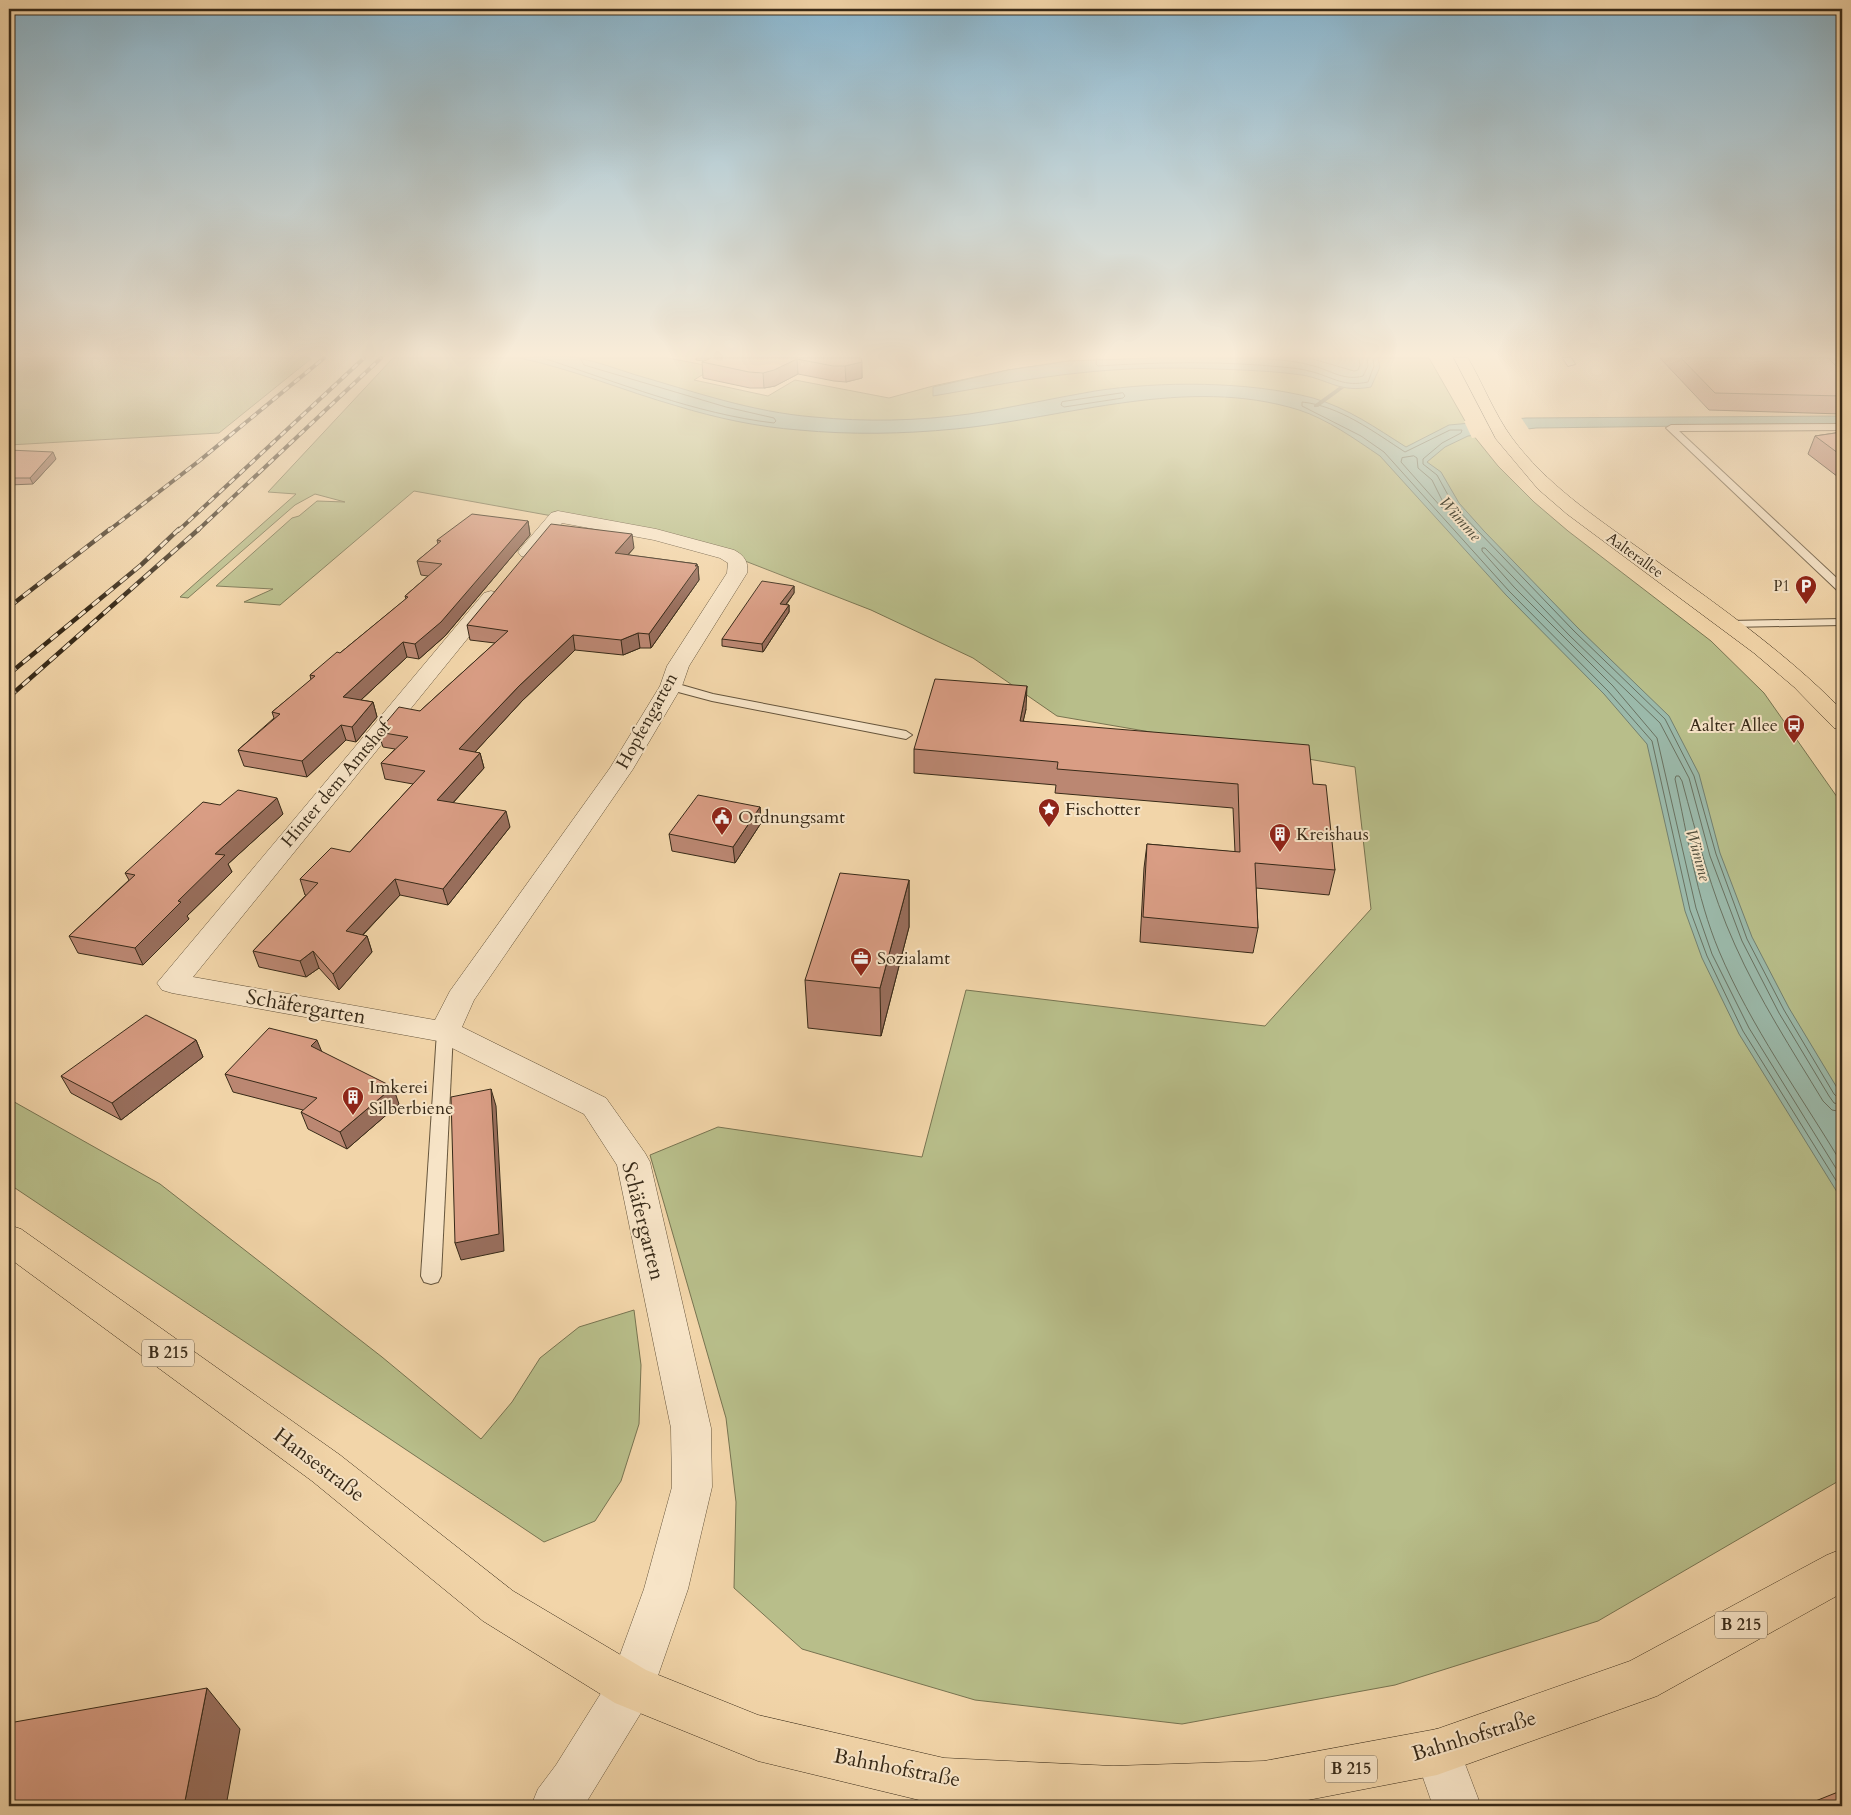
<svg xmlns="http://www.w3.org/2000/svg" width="1851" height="1815" font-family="Cardo,serif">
	<rect width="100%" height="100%" fill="#f2d5a9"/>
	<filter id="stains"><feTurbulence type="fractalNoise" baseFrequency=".004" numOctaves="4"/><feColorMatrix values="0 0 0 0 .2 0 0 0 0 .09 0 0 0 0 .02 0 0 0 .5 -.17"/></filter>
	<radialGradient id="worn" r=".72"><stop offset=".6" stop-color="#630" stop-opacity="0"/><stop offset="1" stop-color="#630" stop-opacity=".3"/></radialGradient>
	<!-- green -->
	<g fill="#b8be8a" stroke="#787451">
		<polygon points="9,358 312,358 219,433 9,445"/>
		<polygon points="393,358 668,358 715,367 694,380 768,396 795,380 889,398 933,386 1008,370 1069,361 1158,358 1429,358 1473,435 1498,466 1534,502 1568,531 1711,641 1764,693 1842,804 1842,1479 1598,1621 1395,1685 1182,1724 975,1700 802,1649 734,1588 736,1502 726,1418 650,1155 718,1127 922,1157 966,990 1265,1026 1371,909 1355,767 1057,716 973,658 871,610 727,554 558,517 414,491 280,605 244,602 273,589 216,586 292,518 299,516 317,501 345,502 315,494 295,505 188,598 180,597 296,494 268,492"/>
		<polygon points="9,1099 160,1184 382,1357 481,1439 512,1402 540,1358 579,1327 634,1310 641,1365 639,1424 621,1481 595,1521 544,1542 9,1184"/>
	</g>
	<!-- water -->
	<g fill="#9bb9aa" stroke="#738070">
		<path d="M 519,358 C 538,358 560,354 579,358 C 598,362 617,369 636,375 C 695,392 752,412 814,417 C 865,422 918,421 969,414 C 1011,408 1053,398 1095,391 C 1160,381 1249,381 1313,398 C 1348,408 1376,428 1406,447 L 1449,425 L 1526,418 L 1842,416 L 1842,424 L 1536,428 L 1468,436 L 1445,447 L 1427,462 L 1441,472 L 1459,503 L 1484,531 L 1578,628 L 1669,716 L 1699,774 L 1720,853 L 1752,937 L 1789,1008 L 1842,1096 L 1842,1200 L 1739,1034 L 1702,958 L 1685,911 L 1647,744 L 1604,694 L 1506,595 L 1380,456 C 1355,439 1327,419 1299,410 C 1187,375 1067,418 955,429 C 903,434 851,435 799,430 C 758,427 716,418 677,406 C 624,391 573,369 519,358 Z"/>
		<path d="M 1158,358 L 1378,358 L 1380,367 L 1371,387 C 1339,393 1330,380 1302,375 C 1273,371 1244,370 1215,369 C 1170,367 1124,368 1079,373 C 1030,378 981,388 933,396 L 933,387 L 1008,370 L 1069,361 Z"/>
	</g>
	<!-- pier -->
	<polygon fill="#f2d5a9" points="1520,416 1530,431 1472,438 1464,421"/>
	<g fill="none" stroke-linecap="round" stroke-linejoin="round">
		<!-- shore -->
		<g stroke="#6a7261" stroke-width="1">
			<path d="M 543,358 C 617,382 696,414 774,423 L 776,421 L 774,418 L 726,407 L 584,365 L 580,358"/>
			<path d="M 1097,358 L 1096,364 L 1098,366 C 1159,362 1222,361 1282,367 C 1292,368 1303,369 1313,372 C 1334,378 1344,387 1368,382 L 1374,366 L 1373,358"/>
			<path d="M 1217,358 C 1249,359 1283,357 1314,366 C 1331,371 1345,381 1363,376 L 1368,366 L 1367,358"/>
			<polyline points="1309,358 1354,371 1358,370 1360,365 1359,358"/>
			<polygon points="1123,393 1125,396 1123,398 1064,407 1061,405 1062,402"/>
			<polygon points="1414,456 1417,458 1418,468 1432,480 1446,508 1442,508 1401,462 1402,458"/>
			<path d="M 1842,1098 L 1838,1098 L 1834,1094 L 1784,1010 L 1747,939 L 1716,854 L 1694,776 L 1665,719 L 1574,631 L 1454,506 L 1437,475 L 1423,464 L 1423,459 L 1442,443 L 1461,433 L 1462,430 L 1450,430 L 1405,452 C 1374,432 1340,406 1302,402 L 1302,406 L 1361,436 L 1384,452 L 1509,591 L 1608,691 L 1652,741 L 1690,910 L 1707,956 L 1743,1031 L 1842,1190"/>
			<polyline points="1842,1105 1834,1103 1829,1096 1779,1013 1742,941 1710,856 1689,778 1660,723 1570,636 1485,548 1482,548 1482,551 1514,587 1613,686 1657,738 1696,908 1712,954 1749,1028 1842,1178"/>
			<path d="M 1842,1112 L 1832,1110 L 1823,1101 C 1792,1050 1759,999 1735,945 C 1711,892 1697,836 1682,781 L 1679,776 L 1676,776 L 1675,779 C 1688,837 1696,896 1719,951 C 1751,1027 1800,1094 1842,1164"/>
		</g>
		<!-- stream -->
		<polygon fill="#738070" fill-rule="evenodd" points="1339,387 1344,388 1318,407 1314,407 1314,405"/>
		<!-- lane casing -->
		<g stroke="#66553c" stroke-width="2">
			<g id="lane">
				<polygon points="1563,358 1571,358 1575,364 1568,366"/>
				<polygon points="1842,424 1842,430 1679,431 1842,583 1842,592 1838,591 1666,428 1671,425"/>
				<polygon points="1842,619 1842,625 1729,627 1723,624 1729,621"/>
				<polygon points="671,682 713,694 906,731 912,735 906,739 712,701 667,689 665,686"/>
				<polygon points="445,1026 451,1028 453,1032 441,1276 438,1282 431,1284 424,1282 421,1276 437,1032 439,1028"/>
			</g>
		</g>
		<!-- street casing -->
		<g stroke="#66553c" stroke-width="1">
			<g id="street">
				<path d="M 558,511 L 656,529 L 734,550 C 744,555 749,562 747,573 L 689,666 L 682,686 L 633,769 L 474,1000 L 462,1027 L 606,1098 L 645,1153 L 650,1162 L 711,1428 L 712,1487 L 688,1589 L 654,1687 L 647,1703 L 584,1806 L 531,1806 L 538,1789 L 556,1765 L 613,1674 L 644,1589 L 672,1487 L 671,1428 L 617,1165 L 584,1114 L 438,1041 L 172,993 L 162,990 L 157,983 L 484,593 L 491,591 L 498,593 L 501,597 L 498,601 L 193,977 L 435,1020 L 450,991 L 610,768 L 660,686 L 667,666 L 727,573 L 728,563 L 720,558 L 654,540 L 562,523 L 535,556 L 528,558 L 521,556 L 518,552 L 521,548 L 551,513 Z"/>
				<polygon points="1437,1729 1454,1735 1481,1806 1433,1806 1414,1752 1420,1735"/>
			</g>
		</g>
		<!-- primary casing -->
		<g stroke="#382a18" stroke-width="1">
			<g id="primary">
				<path d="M 1454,358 L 1468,358 C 1482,382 1495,415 1512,438 C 1546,484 1594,516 1640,549 C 1710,600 1781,648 1842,710 L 1842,730 L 1834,728 L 1794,687 L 1754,653 L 1567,514 L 1538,489 L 1496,439 Z"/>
				<polygon points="9,1225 21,1229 340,1455 513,1591 646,1670 758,1715 944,1758 1113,1766 1264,1761 1437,1729 1630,1661 1827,1555 1842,1549 1842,1593 1657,1696 1437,1775 1277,1806 944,1806 758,1761 615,1703 483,1621 312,1481 9,1258"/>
			</g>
		</g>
		<!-- lane -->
		<use href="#lane" fill="#f7e4c7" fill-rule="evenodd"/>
		<!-- street -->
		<use href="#street" fill="#f7e4c7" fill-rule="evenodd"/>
		<!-- primary -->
		<use href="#primary" fill="#f2d5a9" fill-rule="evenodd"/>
		<!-- rail-far1 casing -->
		<g stroke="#382a18" stroke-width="4">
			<g id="rail-far1">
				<polyline points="108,531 199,461 324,358"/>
				<polyline points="178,531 364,358"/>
				<polyline points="197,531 381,358"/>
			</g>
		</g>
		<!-- rail casing -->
		<g stroke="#382a18" stroke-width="4.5">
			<g id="rail">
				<polyline points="9,607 110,529"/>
				<polyline points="9,674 141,565 179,529"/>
				<polyline points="9,697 199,529"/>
			</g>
		</g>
		<!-- rail-far1 -->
		<use href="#rail-far1" stroke="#f7e4c7" stroke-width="2.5" stroke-dasharray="7" stroke-linecap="butt"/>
		<!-- rail -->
		<use href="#rail" stroke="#f7e4c7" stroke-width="3" stroke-dasharray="9" stroke-linecap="butt"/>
	</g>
	<!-- wall -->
	<g fill="#bb8772" stroke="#382a18">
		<polygon points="696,358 861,358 862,378 846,382 834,381 798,374 775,386 764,388 750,388 703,378 702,362 704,361 696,360"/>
		<polygon points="1660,358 1842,358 1842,414 1709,410"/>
		<polygon points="1842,432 1842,480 1808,454 1815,436"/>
		<polygon points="9,450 56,459 33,484 9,485"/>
		<polygon points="528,521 530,535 445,636 419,659 407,657 361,700 373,702 377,717 356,742 346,740 307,777 244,766 238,750 274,718 272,712 311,680 310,675 340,653 406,599 405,596 428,576 421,575 417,561 438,544 437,540"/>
		<polygon points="634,548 628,555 697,564 697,566 698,566 699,580 651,648 640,648 623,655 575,650 522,701 475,752 480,753 484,768 453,803 510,827 448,905 400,895 363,935 367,936 372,952 339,990 319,968 306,977 259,967 253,951 306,895 305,895 300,879 350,852 413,784 385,779 381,763 395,749 383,747 378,732 420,711 495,643 470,640 467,625"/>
		<polygon points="794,586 794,593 786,605 789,605 789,612 763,652 722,646 722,639"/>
		<polygon points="1026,709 1023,721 1313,784 1335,870 1329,895 1256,888 1258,928 1253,953 1140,942 1144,868 1147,844 1235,852 1233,808 1055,793 1056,785 914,773 914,749"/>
		<polygon points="220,805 283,814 228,864 232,872 187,916 189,919 143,965 78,953 69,936 129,880 125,873"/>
		<polygon points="760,807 761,823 735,863 672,851 669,834"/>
		<polygon points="909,880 909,927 881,1036 808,1028 805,980"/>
		<polygon points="196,1040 203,1057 121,1120 71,1093 61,1076"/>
		<polygon points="322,1052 399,1104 347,1149 308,1129 301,1112 303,1110 233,1092 225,1074"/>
	</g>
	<!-- shaded-wall -->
	<g fill="#986e5c" stroke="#382a18">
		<polygon points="797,359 798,374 775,386 764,388 763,373"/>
		<polygon points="862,362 862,378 846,382 845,366"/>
		<polygon points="53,452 56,459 33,484 30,478"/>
		<polygon points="528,521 530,535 445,636 419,659 415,644"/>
		<polygon points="632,534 634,548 617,566 615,553"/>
		<polygon points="697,564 697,567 698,566 699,580 651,648 649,634"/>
		<polygon points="794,586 794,593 781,611 780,604"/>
		<polygon points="789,605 789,612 763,652 762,644"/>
		<polygon points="638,633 640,648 623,655 621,640"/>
		<polygon points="573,635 575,650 522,701 463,765 459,749 519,686"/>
		<polygon points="403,642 407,657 348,712 343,697"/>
		<polygon points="1027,686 1026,709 1018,744 1020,721"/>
		<polygon points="373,702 377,717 356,742 352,727"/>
		<polygon points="341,725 346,740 307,777 302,761"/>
		<polygon points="480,753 484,768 441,816 437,800"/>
		<polygon points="277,798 283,814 228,864 232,872 187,916 189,919 143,965 135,948 178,901 215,854"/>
		<polygon points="760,807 761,823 735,863 733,847"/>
		<polygon points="506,811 510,827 448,905 443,889"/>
		<polygon points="395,879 400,895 351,947 346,931"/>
		<polygon points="909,880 909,927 881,1036 880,988"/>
		<polygon points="367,936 372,952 339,990 333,974"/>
		<polygon points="313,951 319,968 306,977 300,961"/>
		<polygon points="196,1040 203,1057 121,1120 112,1103"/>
		<polygon points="317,1040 324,1057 311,1046"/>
		<polygon points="393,1087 399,1104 347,1149 340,1132"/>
		<polygon points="491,1089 496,1106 504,1251 461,1260 455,1243"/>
		<polygon points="207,1688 240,1729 226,1806 184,1806"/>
	</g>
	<!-- building -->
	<g fill="#d99d84" stroke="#382a18">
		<polygon points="711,358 861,358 862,362 845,366 833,366 797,359 774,370 763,373 749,372 702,362"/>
		<polygon points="1681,358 1828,358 1842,372 1842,396 1715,393"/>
		<polygon points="1842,432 1842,456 1815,436"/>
		<polygon points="9,450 53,452 30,478 9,478"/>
		<polygon points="472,514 528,521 441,622 415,644 403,642 343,697 373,702 352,727 341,725 302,761 238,750 280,714 272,712 315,676 310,675 337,652 340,653 408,597 405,596 442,564 417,561 441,541 437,540"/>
		<polygon points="551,524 632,534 615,553 697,564 695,566 698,566 649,634 638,633 621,640 573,635 519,686 459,749 480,753 437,800 506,811 443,889 395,879 346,931 367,936 333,974 313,951 300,961 253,951 318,883 300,879 331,848 350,852 425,771 381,763 408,737 378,732 399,707 420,711 508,631 467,625"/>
		<polygon points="762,581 794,586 780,604 789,605 762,644 722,639"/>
		<polygon points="935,679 1027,686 1020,721 1309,745 1313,784 1326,785 1335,870 1255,863 1258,928 1143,917 1147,844 1240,852 1238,784 1057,769 1058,762 914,749"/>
		<polygon points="238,790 277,798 215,854 225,855 178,901 181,902 135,948 69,936 135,875 125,873 203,802 220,805"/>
		<polygon points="698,795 760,807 733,847 669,834"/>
		<polygon points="840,873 909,880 880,988 805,980"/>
		<polygon points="146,1015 196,1040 112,1103 61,1076"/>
		<polygon points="269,1028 317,1040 311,1046 393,1087 340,1132 301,1112 317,1098 225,1074"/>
		<polygon points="491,1089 499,1234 455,1243 451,1097"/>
		<polygon points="207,1688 184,1806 9,1806 9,1723"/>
		<polygon points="1838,1792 1842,1798 1842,1806 1803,1806"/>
	</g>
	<!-- sky -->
	<linearGradient id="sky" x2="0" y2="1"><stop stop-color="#89b6cf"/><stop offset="0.58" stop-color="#f9ecd8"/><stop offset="1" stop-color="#f9ecd8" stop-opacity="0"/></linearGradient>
	<rect width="1851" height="612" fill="url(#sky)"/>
	<!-- icons -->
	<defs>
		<g id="parking-pin" transform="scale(1.125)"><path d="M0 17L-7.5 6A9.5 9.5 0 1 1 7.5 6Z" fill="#8f2418" stroke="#f7e4c7"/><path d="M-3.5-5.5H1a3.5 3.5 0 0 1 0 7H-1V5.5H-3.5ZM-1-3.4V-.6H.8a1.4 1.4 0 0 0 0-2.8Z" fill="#fff"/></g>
		<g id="bus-pin" transform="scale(1.125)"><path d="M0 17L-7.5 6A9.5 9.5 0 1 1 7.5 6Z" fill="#8f2418" stroke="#f7e4c7"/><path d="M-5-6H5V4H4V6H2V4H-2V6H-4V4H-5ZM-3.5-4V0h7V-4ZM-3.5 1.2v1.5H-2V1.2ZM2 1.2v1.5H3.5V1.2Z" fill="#fff"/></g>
		<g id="sight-pin" transform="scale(1.125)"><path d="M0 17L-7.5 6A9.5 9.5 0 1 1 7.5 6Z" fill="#8f2418" stroke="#f7e4c7"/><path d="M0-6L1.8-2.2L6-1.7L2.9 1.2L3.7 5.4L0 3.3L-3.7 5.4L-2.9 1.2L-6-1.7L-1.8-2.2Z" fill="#fff"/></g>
		<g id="civic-pin" transform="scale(1.125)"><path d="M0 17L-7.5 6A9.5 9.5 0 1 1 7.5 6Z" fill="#8f2418" stroke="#f7e4c7"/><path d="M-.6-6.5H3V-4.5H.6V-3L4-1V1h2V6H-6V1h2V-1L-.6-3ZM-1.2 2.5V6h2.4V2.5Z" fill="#fff"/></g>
		<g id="building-pin" transform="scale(1.125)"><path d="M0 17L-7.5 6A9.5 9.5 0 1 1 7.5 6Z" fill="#8f2418" stroke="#f7e4c7"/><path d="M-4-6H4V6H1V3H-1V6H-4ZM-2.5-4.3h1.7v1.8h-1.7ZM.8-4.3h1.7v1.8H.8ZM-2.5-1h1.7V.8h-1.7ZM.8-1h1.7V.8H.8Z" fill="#fff"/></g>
		<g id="office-pin" transform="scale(1.125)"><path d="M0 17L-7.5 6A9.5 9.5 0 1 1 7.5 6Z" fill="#8f2418" stroke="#f7e4c7"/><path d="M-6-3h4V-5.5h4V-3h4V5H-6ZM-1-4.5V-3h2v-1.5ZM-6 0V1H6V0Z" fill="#fff"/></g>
	</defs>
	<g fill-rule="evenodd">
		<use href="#parking-pin" x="1806" y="586"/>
		<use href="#bus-pin" x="1794" y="725"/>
		<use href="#sight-pin" x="1049" y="809"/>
		<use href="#civic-pin" x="722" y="817"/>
		<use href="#building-pin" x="1280" y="834"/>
		<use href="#office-pin" x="861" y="958"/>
		<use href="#building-pin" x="353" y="1097"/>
	</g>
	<g text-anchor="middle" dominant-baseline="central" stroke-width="4" stroke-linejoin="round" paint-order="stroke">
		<!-- far-street labels -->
		<g font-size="15" fill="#382a18" stroke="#f7e4c7">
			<text transform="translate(1635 555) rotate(36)">Aalterallee</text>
		</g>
		<!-- far-poi labels -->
		<g font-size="15" fill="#382a18" stroke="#f7e4c7" text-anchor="end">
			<text x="1790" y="586">P1</text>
		</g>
		<!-- far-water labels -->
		<g font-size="16" font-style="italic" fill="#514e3c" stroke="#f7e4c7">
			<text transform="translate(1460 519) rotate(48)">Wümme</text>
			<text transform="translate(1698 855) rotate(74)">Wümme</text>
		</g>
		<!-- shield labels -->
		<g fill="#f7e4c7" stroke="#71624c" stroke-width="1">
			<rect x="142" y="1339.5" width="52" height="27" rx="4"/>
			<rect x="1715" y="1611.5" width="52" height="27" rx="4"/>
			<rect x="1325" y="1755.5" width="52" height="27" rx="4"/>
		</g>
		<g font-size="16" font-weight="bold" fill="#382a18">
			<text x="168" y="1353">B 215</text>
			<text x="1741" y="1625">B 215</text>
			<text x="1351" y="1769">B 215</text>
		</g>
		<!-- street labels -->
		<g font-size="18" fill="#382a18" stroke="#f7e4c7">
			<text transform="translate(647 721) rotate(-61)">Hopfengarten</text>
			<text transform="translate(336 784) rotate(-50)">Hinter dem Amtshof</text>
		</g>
		<!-- poi labels -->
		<g font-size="18" fill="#382a18" stroke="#f7e4c7" text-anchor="start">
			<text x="1778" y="725" text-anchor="end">Aalter Allee</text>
			<text x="1065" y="809">Fischotter</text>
			<text x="738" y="817">Ordnungsamt</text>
			<text x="1296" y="834">Kreishaus</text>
			<text x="877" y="958">Sozialamt</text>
			<text x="369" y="1087">Imkerei<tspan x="369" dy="21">Silberbiene</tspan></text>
		</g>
		<!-- near-street labels -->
		<g font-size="21" fill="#382a18" stroke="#f7e4c7">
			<text transform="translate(306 1007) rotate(10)">Schäfergarten</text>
			<text transform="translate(643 1221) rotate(76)">Schäfergarten</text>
			<text transform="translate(319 1465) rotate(37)">Hansestraße</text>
			<text transform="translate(1474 1736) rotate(-17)">Bahnhofstraße</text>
			<text transform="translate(897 1768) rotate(11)">Bahnhofstraße</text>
		</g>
	</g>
	<!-- margin -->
	<rect width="1851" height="1815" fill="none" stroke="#f2d5a9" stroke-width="30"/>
	<rect x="10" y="10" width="1831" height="1795" fill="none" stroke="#382a18" stroke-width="2.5"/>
	<rect x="15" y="15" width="1821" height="1785" fill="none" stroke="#382a18"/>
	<rect width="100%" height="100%" filter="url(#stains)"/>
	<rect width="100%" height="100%" fill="url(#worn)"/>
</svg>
